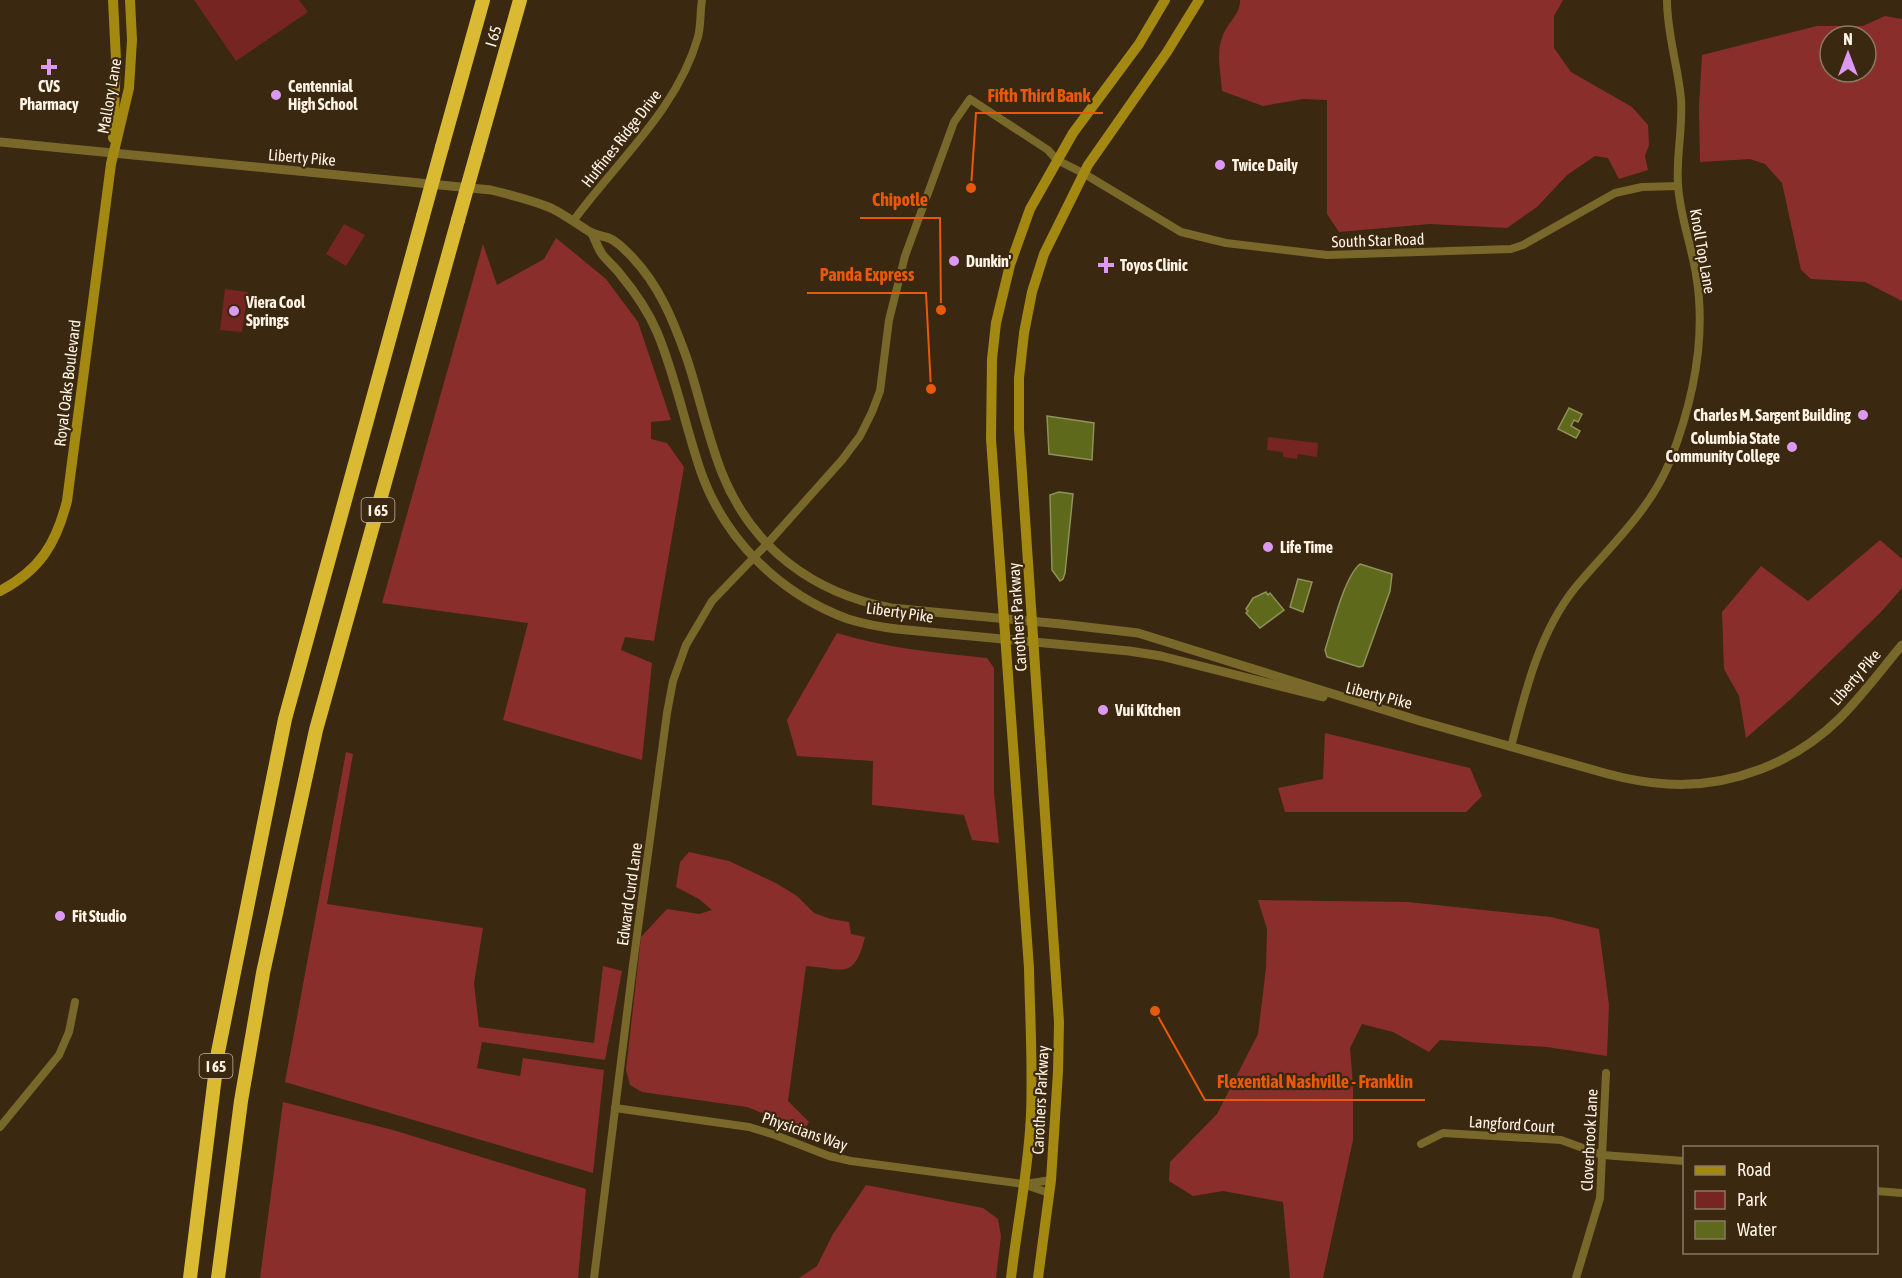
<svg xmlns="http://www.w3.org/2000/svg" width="1902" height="1278" font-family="'Asap Condensed',sans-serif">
	<rect width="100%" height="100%" fill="#3a2810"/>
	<!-- green -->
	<g fill="#762522">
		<polygon points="194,0 299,0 308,12 236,61"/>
		<polygon points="344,224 365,235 346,266 326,254"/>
		<polygon points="225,289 248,292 242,332 220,330"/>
		<polygon points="1268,437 1318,443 1317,457 1298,454 1297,459 1283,457 1283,452 1267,450"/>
	</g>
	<!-- forest -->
	<g fill="#8a2e2b" fill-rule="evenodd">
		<path d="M 1240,0 L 1563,0 L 1554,16 L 1554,48 L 1571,72 L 1632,107 L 1648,125 L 1649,145 L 1645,156 L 1648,170 L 1619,179 L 1608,158 L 1595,156 L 1567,175 L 1537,207 L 1507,228 L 1430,224 L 1339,232 L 1327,214 L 1327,100 L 1303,99 L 1263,106 L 1222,91 C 1221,75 1216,53 1222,38 C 1226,24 1241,14 1240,0 Z"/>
		<path d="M 1885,16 L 1902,19 L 1902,301 L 1865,282 L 1811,279 L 1801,270 L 1782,183 L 1765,164 L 1750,159 L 1700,162 L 1699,106 L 1702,55 L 1817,26 L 1863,26 ZM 1830,36 L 1866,36 L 1866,72 L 1830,72 Z"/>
		<polygon points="556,238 606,279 638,322 671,420 651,422 651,439 667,443 684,467 654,641 625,637 621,650 652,663 642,760 503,720 528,623 382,603 483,244 497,285 544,259"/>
		<polygon points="1880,540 1902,559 1902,588 1880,613 1791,699 1746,738 1739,696 1724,669 1722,612 1761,566 1808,601"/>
		<path d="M 837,633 C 886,648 936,653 987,658 L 994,668 L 994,792 L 999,843 L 972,840 L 964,815 L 872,805 L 873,761 L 797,756 L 787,720 Z"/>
		<polygon points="1325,733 1470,768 1482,796 1466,812 1285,812 1278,788 1323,779"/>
		<polygon points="346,752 353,754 327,904 483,928 474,983 479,1027 594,1043 603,966 622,971 605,1060 482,1042 477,1068 520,1076 523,1058 604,1070 593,1173 285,1082"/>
		<path d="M 689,852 L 729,861 L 776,883 L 797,896 L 814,913 L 831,919 L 849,922 L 851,934 L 865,937 C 854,982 842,968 806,966 L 788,1101 L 809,1122 L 804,1130 L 747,1107 L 642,1092 L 630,1085 L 626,1070 L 641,937 L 667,909 L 699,914 L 712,910 L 699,899 L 676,887 L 680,862 Z"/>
		<polygon points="1258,900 1408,902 1551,917 1599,929 1609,1005 1607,1056 1547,1047 1440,1040 1429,1052 1393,1032 1362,1024 1350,1048 1353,1085 1353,1140 1323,1278 1290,1278 1283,1202 1223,1191 1193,1196 1169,1181 1170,1162 1217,1114 1258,1034 1266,968 1267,929"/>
		<polygon points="283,1102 393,1130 586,1189 578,1278 260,1278"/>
		<polygon points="866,1185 983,1208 998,1219 1001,1236 996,1278 799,1278 817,1266 833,1234"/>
	</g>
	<!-- water -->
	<g fill="#5e691c" stroke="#8e9258" stroke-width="1.5">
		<polygon points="1569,408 1582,414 1578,422 1574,420 1571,426 1580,431 1576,438 1558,429"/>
		<polygon points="1047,416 1094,423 1092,460 1049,454"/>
		<polygon points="1059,492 1073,494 1065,573 1063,579 1060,581 1052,570 1050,495"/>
		<path d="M 1360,564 L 1392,574 L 1390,591 L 1363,666 L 1359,667 L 1327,657 L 1325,650 C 1332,629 1344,577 1360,564 Z"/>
		<polygon points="1298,579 1312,582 1303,612 1290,607"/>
		<polygon points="1266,592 1268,595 1270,593 1284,610 1260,628 1246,613 1248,611 1246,609 1253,598"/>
	</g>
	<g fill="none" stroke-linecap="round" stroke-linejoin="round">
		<!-- minor -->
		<g stroke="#78682a" stroke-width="8">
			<path d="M 574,220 C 617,161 677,110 698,37 C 701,26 700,12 702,0"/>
			<path d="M 1511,747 C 1525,692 1539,633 1575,588 C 1609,547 1650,511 1670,461 C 1693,402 1707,338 1696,274 C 1691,244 1680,216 1678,185 C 1676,156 1683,128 1681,99 C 1678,66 1667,34 1667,0"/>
			<polyline points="615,1108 749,1127 775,1135 829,1156 851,1161 1023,1184 1049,1193"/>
			<polyline points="0,1127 59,1055 69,1032 75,1002"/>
			<polyline points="1421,1144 1443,1133 1561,1140 1602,1155 1684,1161"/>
			<polyline points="1025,1184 1051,1180"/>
			<polyline points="1876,1191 1902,1193"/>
			<polyline points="594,1278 633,965 667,713 673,681 686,645 712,601 767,544 842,460 860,436 872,412 880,391 889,320 905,256 954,122 970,99 1048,150 1057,160 1083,173 1181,232 1226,243 1327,255 1511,249 1523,245 1615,193 1642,187 1678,186"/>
			<polyline points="1576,1278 1600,1198 1606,1073"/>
		</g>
		<!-- tertiary -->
		<g stroke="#78682a" stroke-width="9">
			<path d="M 0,142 L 491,190 C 511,195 532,200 551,208 C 565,215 577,224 590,232 C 597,236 605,236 611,239 C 619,243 626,251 632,257 C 659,285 673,320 686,356 C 699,394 707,435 722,473 C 752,548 813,593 891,608 L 1061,624 L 1138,633 L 1420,721 L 1608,774 C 1627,779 1647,783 1667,784 C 1730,788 1794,763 1839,719 C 1862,696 1881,670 1902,645"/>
			<path d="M 592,233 C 595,240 598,248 602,254 C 607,261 615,267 620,274 C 635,292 648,311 657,332 C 676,377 685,426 701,472 C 725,540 780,594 848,619 C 864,624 880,627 897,629 L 1129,651 L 1161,656 L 1323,697"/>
		</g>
		<!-- secondary -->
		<g stroke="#a38811" stroke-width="10">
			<polyline points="113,138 116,60 113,0"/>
			<path d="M 0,591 C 40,570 56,544 67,501 L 111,164 L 129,88 L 132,40 L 130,0"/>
			<path d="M 1011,1278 C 1017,1224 1029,1168 1031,1114 C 1033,1066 1030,1017 1029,968 L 991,439 L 992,359 L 996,323 L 1010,265 L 1030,209 L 1073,133 L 1139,44 L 1165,0"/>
			<polyline points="1038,1278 1051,1180 1058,1072 1059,1022 1019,429 1019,378 1024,333 1032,292 1044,254 1088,165 1167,52 1199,0"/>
		</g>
		<!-- motorway -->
		<g stroke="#dbba33" stroke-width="14">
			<polyline points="442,147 483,0"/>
			<polyline points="478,149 520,0"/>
			<polyline points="190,1278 218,1052 285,719 423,216"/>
			<polyline points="218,1278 241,1101 263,973 316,730 458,220"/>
		</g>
		<!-- motorway-bridge -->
		<g stroke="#dbba33" stroke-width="14">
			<polyline points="423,216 442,147"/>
			<polyline points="458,220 478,149"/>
		</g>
	</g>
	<!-- markers -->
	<g fill="#dc99f4" stroke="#3a2810" stroke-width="2">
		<path d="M46 58h6v6h6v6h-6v6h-6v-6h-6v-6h6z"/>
		<circle cx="276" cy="95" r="6"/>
		<circle cx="1220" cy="165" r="6"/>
		<circle cx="954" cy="261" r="6"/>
		<path d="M1103 256h6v6h6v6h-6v6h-6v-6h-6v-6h6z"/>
		<circle cx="234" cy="311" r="6"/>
		<circle cx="1863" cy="415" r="6"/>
		<circle cx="1792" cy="447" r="6"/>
		<circle cx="1268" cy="547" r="6"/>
		<circle cx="1103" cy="710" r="6"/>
		<circle cx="60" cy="916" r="6"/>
	</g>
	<g text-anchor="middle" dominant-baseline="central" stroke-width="4.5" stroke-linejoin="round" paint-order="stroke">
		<!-- shield labels -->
		<g fill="#3a2810" stroke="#c4b6a5" stroke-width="1.5">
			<rect x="361.5" y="498" width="33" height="24" rx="4.5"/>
			<rect x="199.5" y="1054" width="33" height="24" rx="4.5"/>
		</g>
		<g font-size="15" font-weight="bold" fill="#fff3e5">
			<text x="378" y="510">I 65</text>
			<text x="216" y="1066">I 65</text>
		</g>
		<!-- street labels -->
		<g font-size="16" fill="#fff3e5" stroke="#3a2810">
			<text transform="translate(493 36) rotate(-74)">I 65</text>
			<text transform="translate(109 96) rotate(-80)">Mallory Lane</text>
			<text transform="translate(621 138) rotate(-52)">Huffines Ridge Drive</text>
			<text transform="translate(302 157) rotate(5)">Liberty Pike</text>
			<text transform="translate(1378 240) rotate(-2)">South Star Road</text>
			<text transform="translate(1703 251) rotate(80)">Knoll Top Lane</text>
			<text transform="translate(67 383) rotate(-83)">Royal Oaks Boulevard</text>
			<text transform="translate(900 612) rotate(8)">Liberty Pike</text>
			<text transform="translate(1017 617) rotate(-94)">Carothers Parkway</text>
			<text transform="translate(1855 677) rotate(-49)">Liberty Pike</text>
			<text transform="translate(1379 695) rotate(14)">Liberty Pike</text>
			<text transform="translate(629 894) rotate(-82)">Edward Curd Lane</text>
			<text transform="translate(1040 1100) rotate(-87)">Carothers Parkway</text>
			<text transform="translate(1512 1124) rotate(4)">Langford Court</text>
			<text transform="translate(805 1131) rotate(19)">Physicians Way</text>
			<text transform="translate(1589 1140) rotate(-87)">Cloverbrook Lane</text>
		</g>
		<!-- poi labels -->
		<g font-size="16" font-weight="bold" fill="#fff3e5" stroke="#3a2810" text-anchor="start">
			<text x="49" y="86" text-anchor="middle">CVS<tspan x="49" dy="18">Pharmacy</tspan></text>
			<text x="288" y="86">Centennial<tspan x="288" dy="18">High School</tspan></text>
			<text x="1232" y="165">Twice Daily</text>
			<text x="966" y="261">Dunkin'</text>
			<text x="1120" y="265">Toyos Clinic</text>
			<text x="246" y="302">Viera Cool<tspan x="246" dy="18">Springs</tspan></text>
			<text x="1851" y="415" text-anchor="end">Charles M. Sargent Building</text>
			<text x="1780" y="438" text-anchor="end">Columbia State<tspan x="1780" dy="18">Community College</tspan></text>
			<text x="1280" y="547">Life Time</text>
			<text x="1115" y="710">Vui Kitchen</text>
			<text x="72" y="916">Fit Studio</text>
		</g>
	</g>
	<!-- callouts -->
	<path fill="none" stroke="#e8590c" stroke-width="2" d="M971 188L976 113H1103M941 310L940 218H860M931 389L926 293H807M1155 1011L1205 1100H1425"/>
	<g fill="#e8590c" stroke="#3a2810" stroke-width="2">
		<circle cx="971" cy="188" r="6"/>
		<circle cx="941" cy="310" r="6"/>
		<circle cx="931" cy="389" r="6"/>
		<circle cx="1155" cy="1011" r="6"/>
	</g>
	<g font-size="18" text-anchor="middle" font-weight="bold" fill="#e8590c" stroke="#3a2810" stroke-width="4.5" stroke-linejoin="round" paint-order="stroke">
		<text x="1039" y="102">Fifth Third Bank</text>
		<text x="900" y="206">Chipotle</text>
		<text x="867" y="281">Panda Express</text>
		<text x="1315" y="1088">Flexential Nashville - Franklin</text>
	</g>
	<!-- legend -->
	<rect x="1683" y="1146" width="195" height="108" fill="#3a2810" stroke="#897965" stroke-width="1.5"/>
	<rect x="1695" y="1166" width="30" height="9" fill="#a38811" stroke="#897965" stroke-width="1.5"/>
	<text x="1737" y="1176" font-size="18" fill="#fff3e5">Road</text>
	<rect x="1695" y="1191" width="30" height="18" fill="#762522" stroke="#897965" stroke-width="1.5"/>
	<text x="1737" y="1206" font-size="18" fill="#fff3e5">Park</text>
	<rect x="1695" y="1221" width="30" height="18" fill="#5e691c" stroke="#897965" stroke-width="1.5"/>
	<text x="1737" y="1236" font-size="18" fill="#fff3e5">Water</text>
	<!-- north arrow -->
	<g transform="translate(1848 54)"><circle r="28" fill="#3a2810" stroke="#897965" stroke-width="1.5"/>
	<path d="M0-4.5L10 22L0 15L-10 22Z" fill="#dc99f4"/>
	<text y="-9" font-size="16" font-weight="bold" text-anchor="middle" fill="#fff3e5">N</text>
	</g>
</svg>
